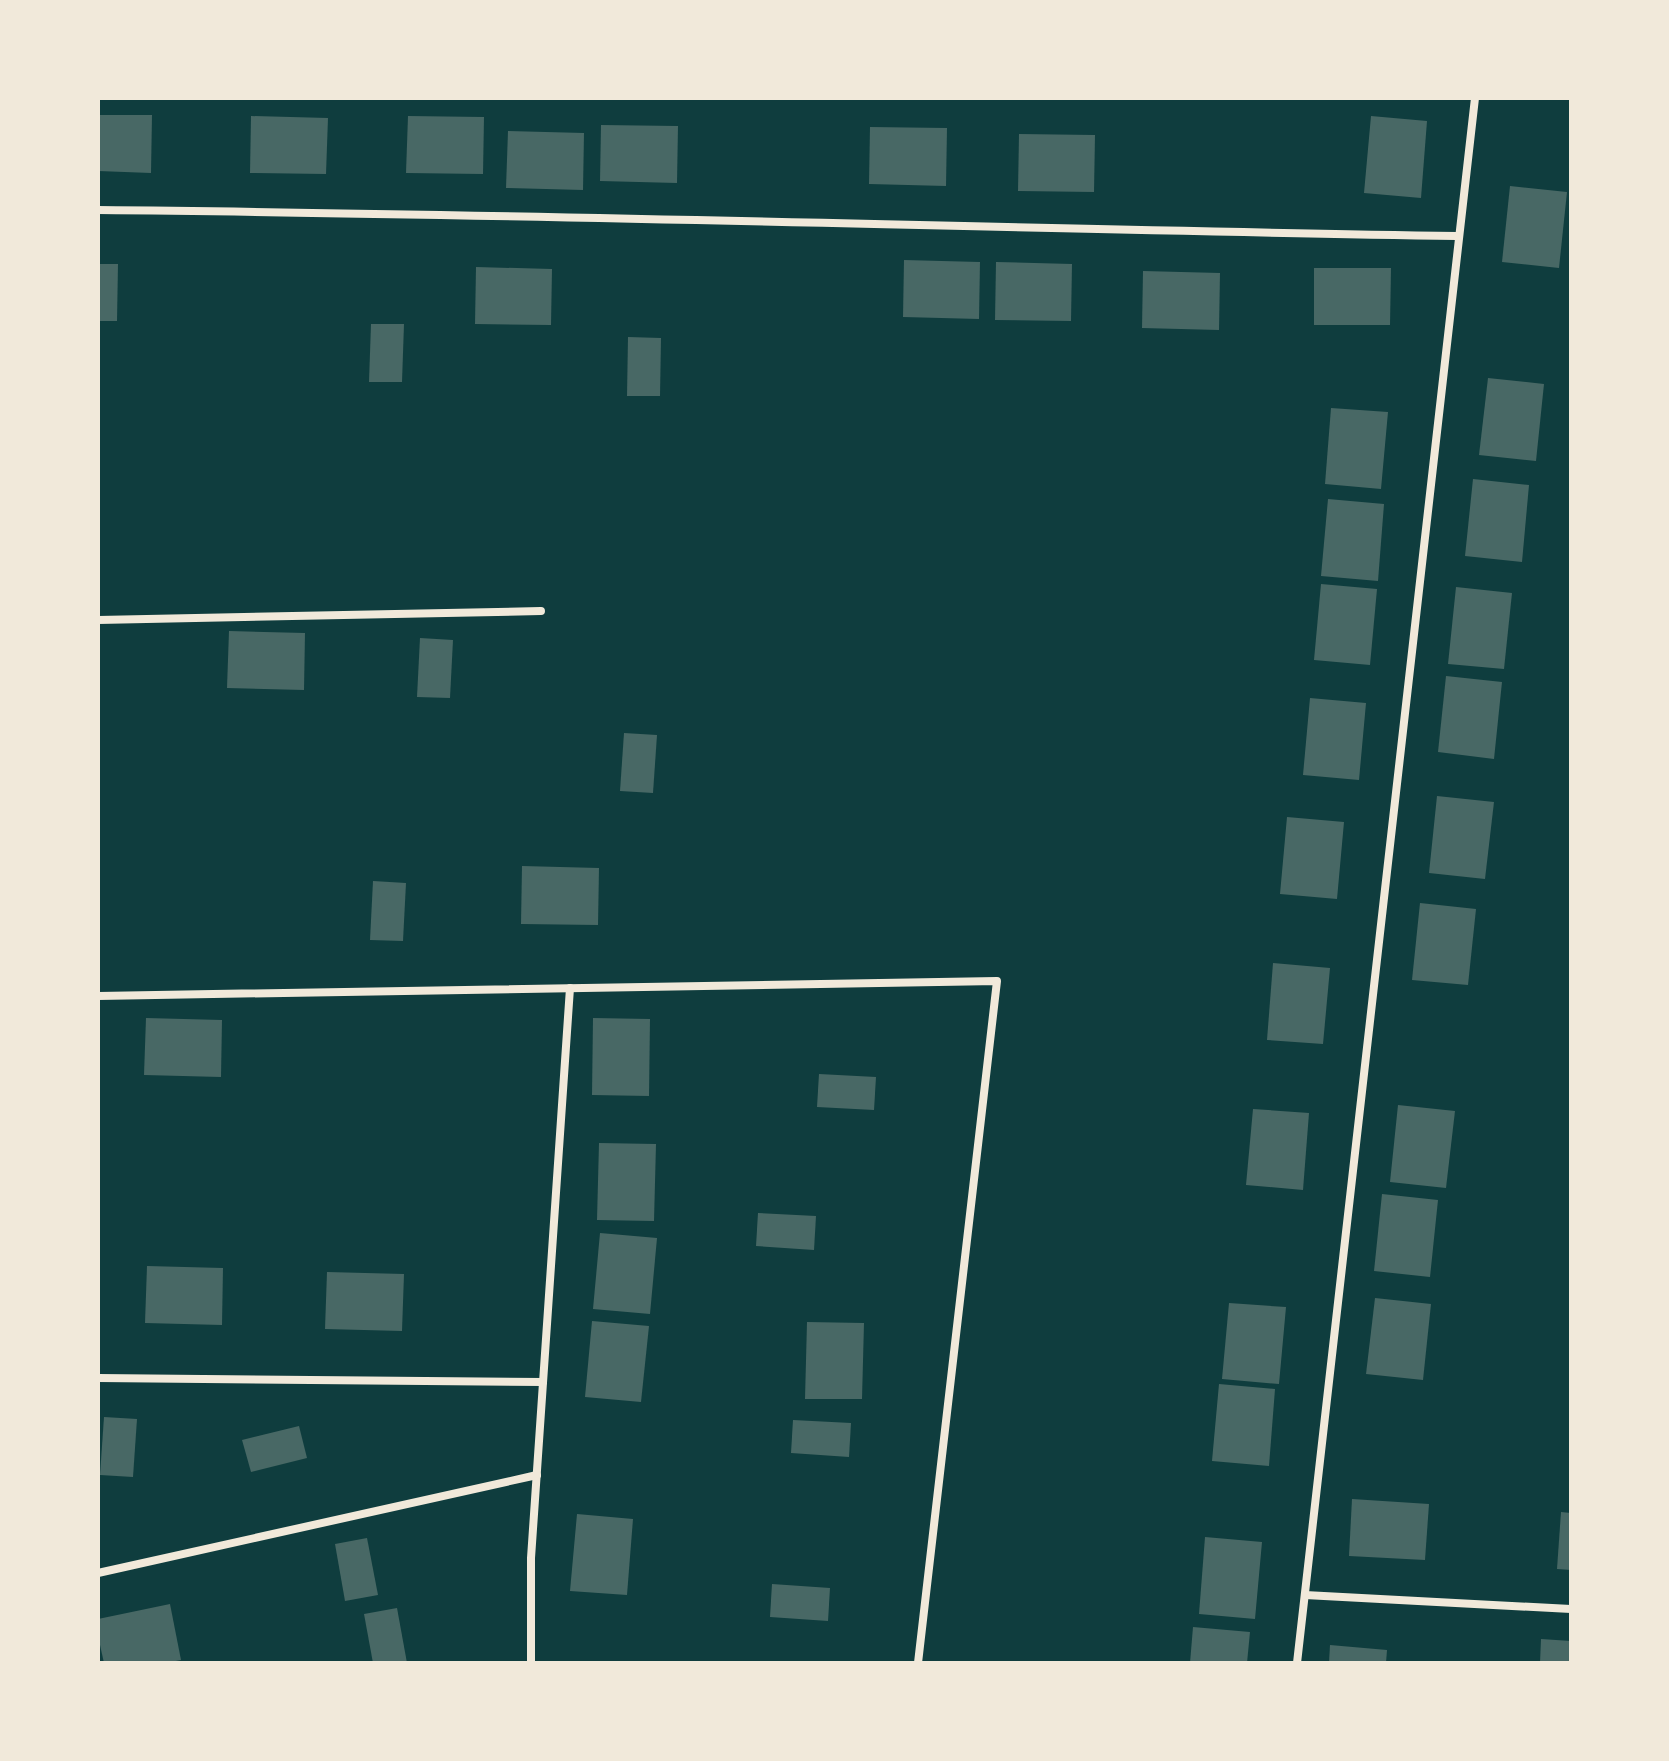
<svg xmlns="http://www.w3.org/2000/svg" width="1669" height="1761" font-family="Montserrat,sans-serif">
	<rect width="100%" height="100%" fill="#0f3d3e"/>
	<!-- building -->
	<g fill="#486865">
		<polygon points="98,115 152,115 151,173 98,171"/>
		<polygon points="251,116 328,118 326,174 250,173"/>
		<polygon points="408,116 484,117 483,174 406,173"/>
		<polygon points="1371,116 1427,121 1421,198 1364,193"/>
		<polygon points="601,125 678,126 677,183 600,181"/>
		<polygon points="870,127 947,128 946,186 869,184"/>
		<polygon points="508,131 584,133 583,190 506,188"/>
		<polygon points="1019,134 1095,135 1094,192 1018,191"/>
		<polygon points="1510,186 1567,192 1559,268 1502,262"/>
		<polygon points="904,260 980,262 979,319 903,317"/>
		<polygon points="996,262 1072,264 1071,321 995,320"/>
		<polygon points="98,264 118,264 117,321 98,321"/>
		<polygon points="476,267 552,269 551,325 475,324"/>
		<polygon points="1314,268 1391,268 1390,325 1314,325"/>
		<polygon points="1143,271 1220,273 1219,330 1142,328"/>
		<polygon points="371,324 404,324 402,382 369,382"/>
		<polygon points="628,337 661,338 660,396 627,396"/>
		<polygon points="1488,378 1544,384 1536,461 1479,455"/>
		<polygon points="1331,408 1388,412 1381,489 1325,484"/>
		<polygon points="1473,479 1529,485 1522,562 1465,556"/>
		<polygon points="1328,499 1384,504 1378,581 1321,576"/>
		<polygon points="1321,584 1377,589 1370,665 1314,660"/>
		<polygon points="1456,587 1512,593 1504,669 1448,664"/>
		<polygon points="229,631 305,633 304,690 227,688"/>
		<polygon points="420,638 453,640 450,698 417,697"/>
		<polygon points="1446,676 1502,682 1494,759 1438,752"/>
		<polygon points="1310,698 1366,703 1359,780 1303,775"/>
		<polygon points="624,733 657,735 653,793 620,791"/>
		<polygon points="1437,796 1494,802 1485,879 1429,873"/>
		<polygon points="1287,817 1344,822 1337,899 1280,894"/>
		<polygon points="522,866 599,868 598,925 521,924"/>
		<polygon points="373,881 406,883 403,941 370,940"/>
		<polygon points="1420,903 1476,909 1468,985 1412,980"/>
		<polygon points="1273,963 1330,968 1323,1044 1267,1040"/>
		<polygon points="146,1018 222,1020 221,1077 144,1075"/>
		<polygon points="593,1018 650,1019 649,1096 592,1095"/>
		<polygon points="819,1074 876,1077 874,1110 817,1107"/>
		<polygon points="1398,1105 1455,1111 1446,1188 1390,1182"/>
		<polygon points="1253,1109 1309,1113 1303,1190 1246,1185"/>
		<polygon points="599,1143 656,1144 654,1221 597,1220"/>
		<polygon points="1382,1194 1438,1200 1430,1277 1374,1271"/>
		<polygon points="758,1213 816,1216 814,1250 756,1246"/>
		<polygon points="600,1233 657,1238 650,1314 593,1309"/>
		<polygon points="147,1266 223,1268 222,1325 145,1323"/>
		<polygon points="327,1272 404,1274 402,1331 325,1329"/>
		<polygon points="1375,1298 1431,1304 1423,1380 1366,1374"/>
		<polygon points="1229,1303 1286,1307 1279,1384 1222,1379"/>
		<polygon points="592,1321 649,1326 641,1402 585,1397"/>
		<polygon points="807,1322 864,1323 862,1399 805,1399"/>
		<polygon points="1219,1384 1275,1389 1269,1466 1212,1461"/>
		<polygon points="104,1417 137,1419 133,1477 100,1475"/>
		<polygon points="793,1420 851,1423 849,1457 791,1453"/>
		<polygon points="299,1426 307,1458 251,1472 242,1440"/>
		<polygon points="1352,1499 1429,1504 1425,1560 1349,1556"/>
		<polygon points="1561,1512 1571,1513 1571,1570 1557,1569"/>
		<polygon points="577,1514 633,1519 627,1595 570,1591"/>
		<polygon points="1205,1537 1262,1542 1255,1619 1199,1614"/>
		<polygon points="367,1538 378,1595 345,1601 335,1544"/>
		<polygon points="772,1584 830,1588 828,1621 770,1617"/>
		<polygon points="170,1604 181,1660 165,1663 104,1663 98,1636 98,1619"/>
		<polygon points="397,1608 407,1663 373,1663 364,1614"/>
		<polygon points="1193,1627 1250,1632 1247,1663 1190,1663"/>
		<polygon points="1541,1639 1571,1641 1571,1663 1540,1663"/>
		<polygon points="1330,1645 1387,1650 1386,1663 1329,1663"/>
	</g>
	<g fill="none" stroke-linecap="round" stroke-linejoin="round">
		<!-- minor -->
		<g stroke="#f1e9da" stroke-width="8">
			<path d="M 98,210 C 551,214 1004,229 1457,236"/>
			<polyline points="98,620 541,611"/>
			<polyline points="98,996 997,981 918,1663"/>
			<polyline points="98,1378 543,1382"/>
			<polyline points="98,1573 537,1475"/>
			<polyline points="1305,1595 1571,1609"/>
			<polyline points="531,1663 531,1558 570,988"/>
			<polyline points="1297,1663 1475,98"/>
		</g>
	</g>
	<!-- border -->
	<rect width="1669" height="1761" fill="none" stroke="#f1e9da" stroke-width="200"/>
</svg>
